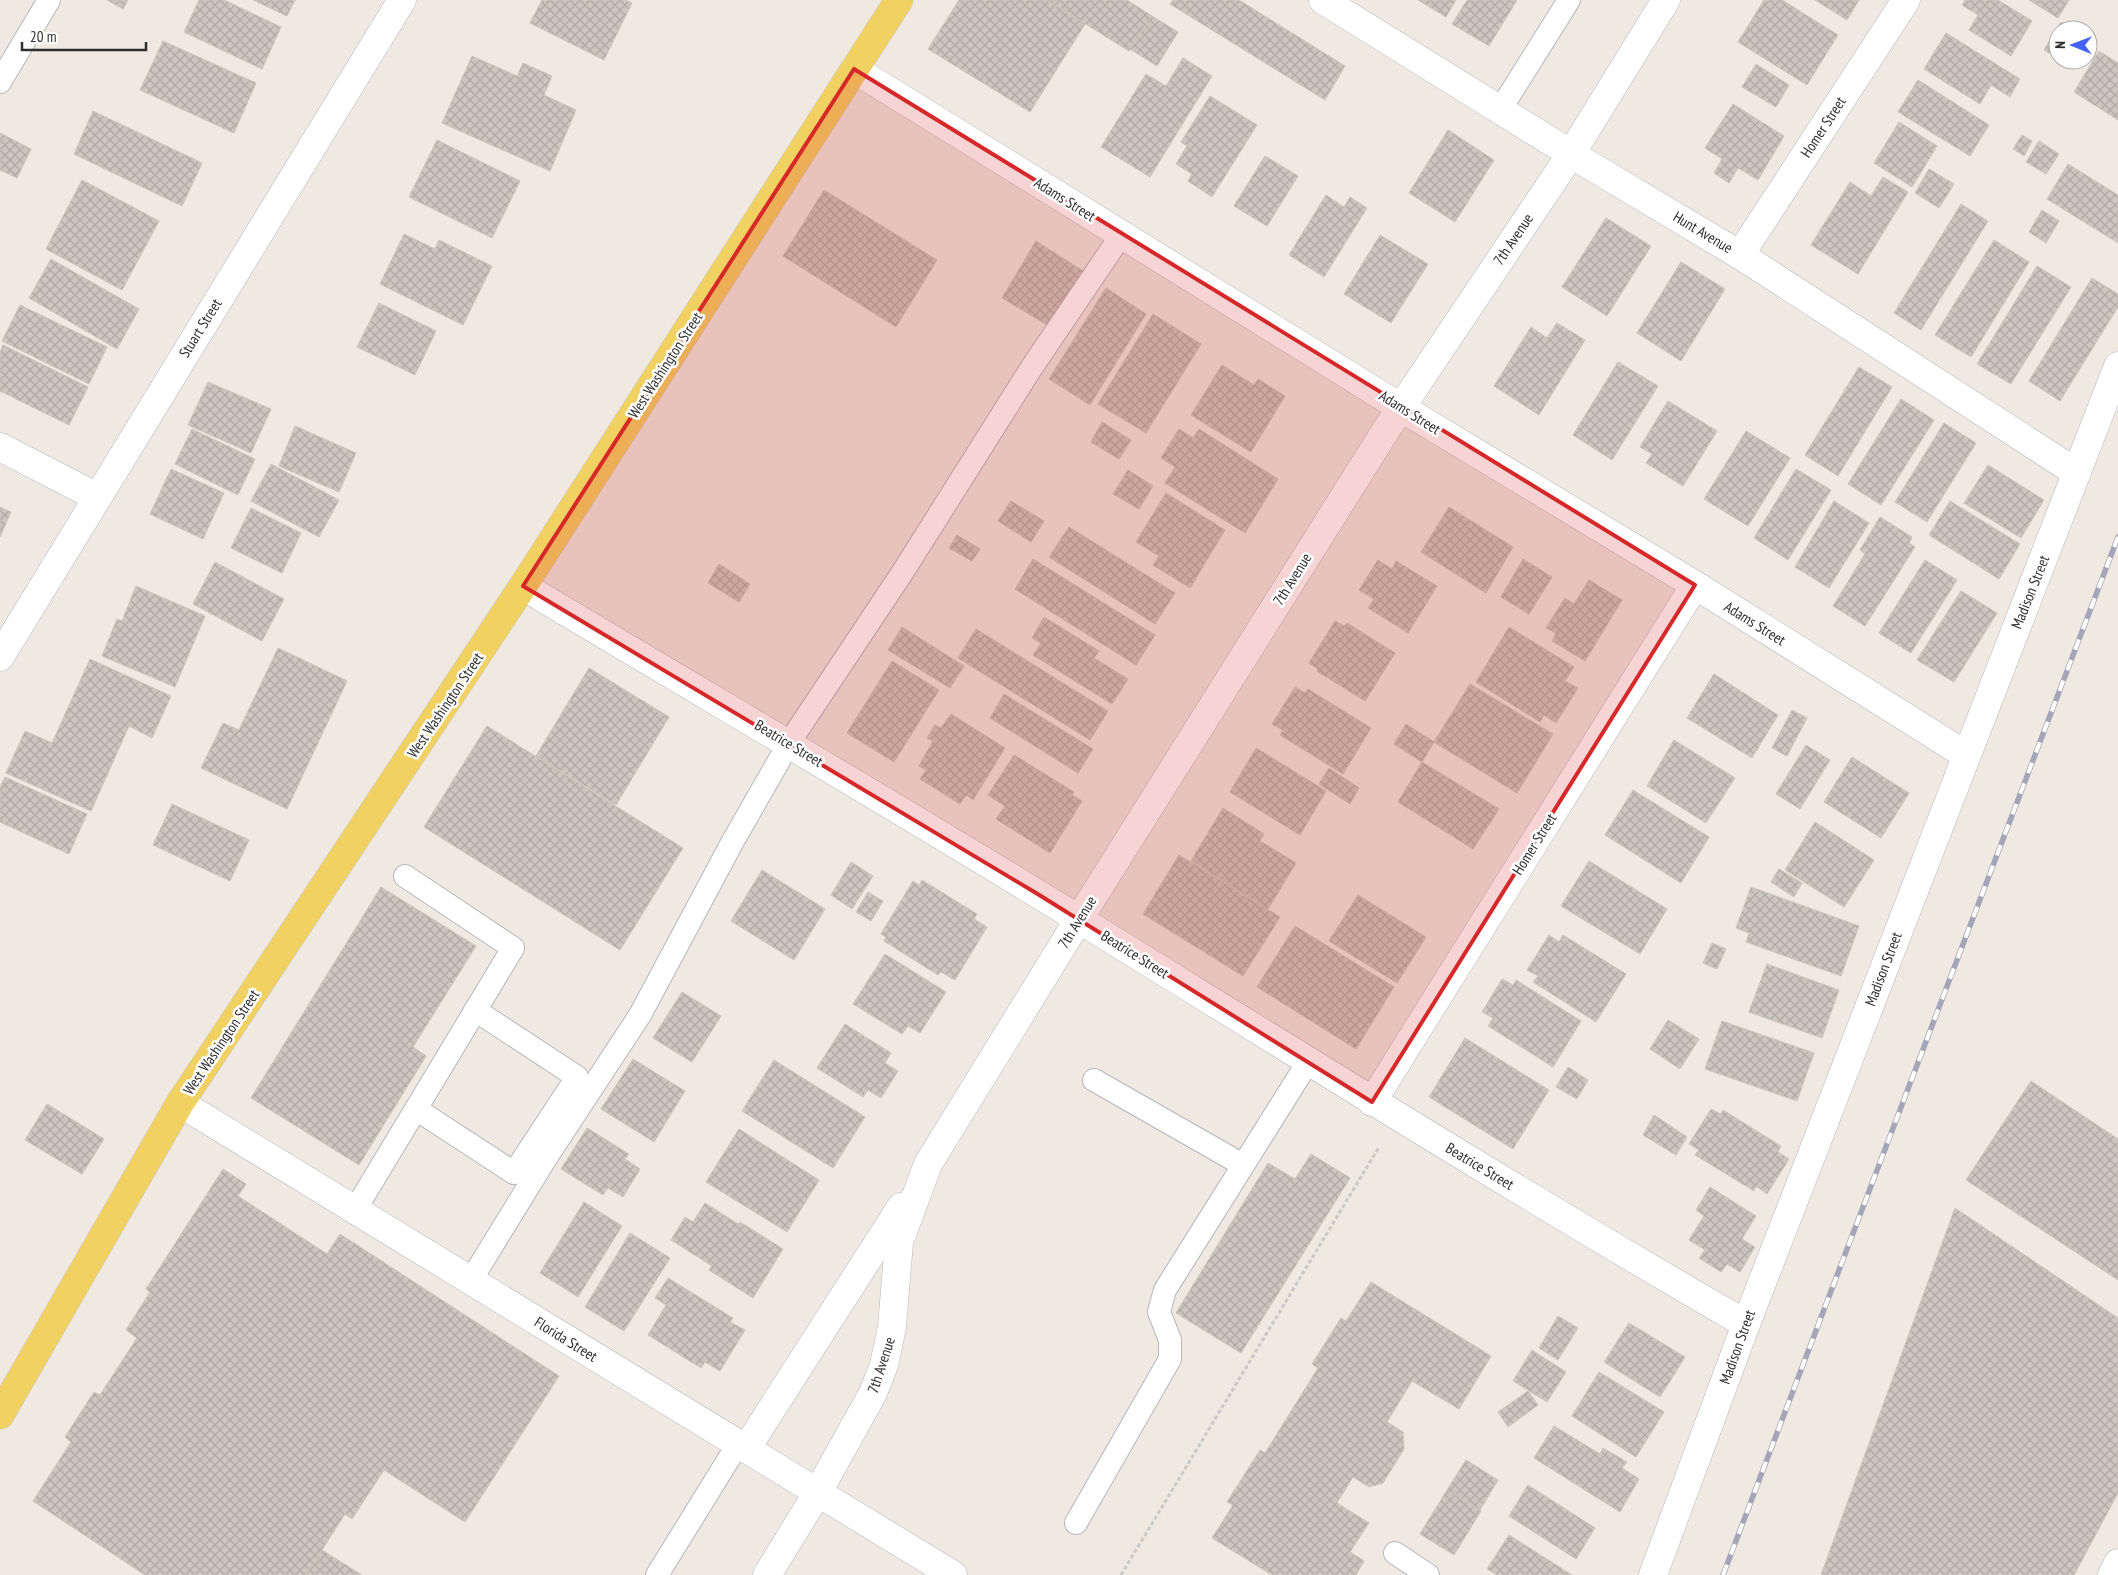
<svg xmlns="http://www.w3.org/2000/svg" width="2118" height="1575" font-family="'PT Sans Narrow',sans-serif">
	<defs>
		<pattern id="building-cross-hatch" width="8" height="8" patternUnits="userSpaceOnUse" patternTransform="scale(1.25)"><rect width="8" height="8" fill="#cbc7bf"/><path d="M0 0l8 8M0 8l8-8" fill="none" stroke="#afaba4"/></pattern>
	</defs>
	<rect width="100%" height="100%" fill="#efe9e1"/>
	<!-- building -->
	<g fill="url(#building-cross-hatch)" stroke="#cbc5ba">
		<polygon points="107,0 128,0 123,9"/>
		<polygon points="199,0 224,0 281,27 262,69 184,32"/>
		<polygon points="253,0 295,0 287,16"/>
		<polygon points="542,0 626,0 632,3 604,60 530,23"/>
		<polygon points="959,0 1047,0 1085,24 1030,112 928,49"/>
		<polygon points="1047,0 1127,0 1152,16 1129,51"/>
		<polygon points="1173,0 1239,0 1345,66 1325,100 1170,4"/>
		<polygon points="1418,0 1456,0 1446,17"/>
		<polygon points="1467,0 1517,0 1489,46 1452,24"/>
		<polygon points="1764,0 1782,0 1838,35 1807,85 1738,42"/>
		<polygon points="1815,0 1859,0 1847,20"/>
		<polygon points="1965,0 1998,0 2032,21 2011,56 1969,30 1978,15 1962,5"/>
		<polygon points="2029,0 2069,0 2058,18"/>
		<polygon points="1152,16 1178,32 1157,66 1130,49"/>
		<polygon points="2061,22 2073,30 2058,30 2058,58 2044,50"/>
		<polygon points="1946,33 2020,79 2010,97 1991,85 1980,104 1924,69"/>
		<polygon points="163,41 256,83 234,133 140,90"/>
		<polygon points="2099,51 2118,63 2118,120 2074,92"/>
		<polygon points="472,56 517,76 523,63 552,76 544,95 576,110 550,171 442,123"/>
		<polygon points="1183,58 1212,76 1150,177 1101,147 1146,74 1166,86"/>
		<polygon points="1756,64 1789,85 1776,107 1742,87"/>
		<polygon points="1918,80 1989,125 1970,156 1898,112"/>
		<polygon points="1210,96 1257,125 1212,197 1188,181 1192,174 1176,164 1187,146 1181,142"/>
		<polygon points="1733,104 1784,136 1758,180 1738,168 1729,183 1714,173 1722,159 1705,148"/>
		<polygon points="93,111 202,163 182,206 74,154"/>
		<polygon points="1899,122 1937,146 1912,187 1874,163"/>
		<polygon points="1448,130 1494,160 1455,222 1409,193"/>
		<polygon points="0,133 31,149 17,178 0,170"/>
		<polygon points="2022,135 2032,141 2024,156 2013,149"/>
		<polygon points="437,140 520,181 492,238 409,197"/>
		<polygon points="2039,141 2059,154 2046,174 2026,162"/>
		<polygon points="1265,156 1298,176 1267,226 1234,206"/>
		<polygon points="2068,164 2118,195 2118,243 2047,199"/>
		<polygon points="1929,169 1954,184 1939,208 1915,193"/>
		<polygon points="1883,177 1908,192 1858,274 1811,245 1850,182 1871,196"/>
		<polygon points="82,180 159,221 122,290 46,249"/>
		<polygon points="824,190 937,260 896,327 783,256"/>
		<polygon points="1326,195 1344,207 1350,197 1367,208 1324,277 1289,255"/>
		<polygon points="1961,204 1988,221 1921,330 1894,313"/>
		<polygon points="2042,210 2059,221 2046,243 2029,232"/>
		<polygon points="1606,218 1651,246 1607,316 1562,287"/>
		<polygon points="404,234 435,249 439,240 492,266 463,325 380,284"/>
		<polygon points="1380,235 1428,264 1391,323 1344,294"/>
		<polygon points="1994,240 2029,262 1971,357 1935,335"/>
		<polygon points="1036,241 1083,271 1049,326 1002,298"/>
		<polygon points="51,259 139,309 117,349 29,298"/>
		<polygon points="1681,262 1725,289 1681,361 1637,333"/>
		<polygon points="2037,266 2071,287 2011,384 1977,364"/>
		<polygon points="2092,278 2118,294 2118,307 2060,401 2029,381"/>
		<polygon points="1106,288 1146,314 1090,405 1049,379"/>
		<polygon points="379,303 436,331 415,375 357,347"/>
		<polygon points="20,305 107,347 89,384 2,341"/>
		<polygon points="1153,314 1201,344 1146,433 1098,404"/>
		<polygon points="1557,323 1585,340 1539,415 1494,386 1531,327 1547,338"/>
		<polygon points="3,345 88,387 69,425 0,391 0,352"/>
		<polygon points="1618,362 1658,386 1612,460 1573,435"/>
		<polygon points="1222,365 1254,385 1258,379 1285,396 1251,452 1191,415"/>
		<polygon points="1859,367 1892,387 1838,476 1805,455"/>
		<polygon points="208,382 271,409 251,453 188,425"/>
		<polygon points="1901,399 1934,420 1881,505 1848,484"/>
		<polygon points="1668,401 1717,431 1683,486 1646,463 1652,454 1640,447"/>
		<polygon points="1102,422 1131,440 1119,459 1091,442"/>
		<polygon points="1944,423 1976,443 1927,522 1895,502"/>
		<polygon points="295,426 356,453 339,492 279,466"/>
		<polygon points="192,429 255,459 238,495 175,464"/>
		<polygon points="1179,429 1193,438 1199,429 1278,479 1245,533 1165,483 1175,467 1161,458"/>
		<polygon points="1746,431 1790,458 1748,526 1704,499"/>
		<polygon points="271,464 339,500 319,537 251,501"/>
		<polygon points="1988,465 2044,500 2021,538 1964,503"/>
		<polygon points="171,469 224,493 203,539 150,514"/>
		<polygon points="1796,469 1831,490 1788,560 1754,538"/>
		<polygon points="1128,470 1153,486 1139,509 1113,494"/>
		<polygon points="1166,493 1225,530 1190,588 1153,565 1159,556 1136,542"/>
		<polygon points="1011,501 1044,521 1031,542 998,521"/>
		<polygon points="1834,501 1869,523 1829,588 1795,567"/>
		<polygon points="1950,501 2020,544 1999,579 1929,535"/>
		<polygon points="0,507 11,512 0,537"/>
		<polygon points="1449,507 1513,547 1486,593 1421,552"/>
		<polygon points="251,508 301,533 282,573 231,548"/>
		<polygon points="1880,517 1912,537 1909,543 1915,547 1865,626 1833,606 1865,554 1860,550"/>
		<polygon points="1069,527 1175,593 1155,624 1049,557"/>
		<polygon points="957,535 980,549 972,561 949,548"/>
		<polygon points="1033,559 1155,635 1136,665 1015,589"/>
		<polygon points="1523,559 1552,577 1529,614 1501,597"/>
		<polygon points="1378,560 1392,569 1396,561 1437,586 1408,633 1368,608 1374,599 1359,590"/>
		<polygon points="1925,560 1957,580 1911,653 1879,633"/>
		<polygon points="215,562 284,599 262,641 193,604"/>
		<polygon points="719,564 750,584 739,602 708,583"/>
		<polygon points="1589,580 1622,600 1585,661 1552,641 1556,633 1546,628 1565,598 1574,604"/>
		<polygon points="136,586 205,616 175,687 102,656 117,619 122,621"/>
		<polygon points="1961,591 1997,613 1954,682 1917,660"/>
		<polygon points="1044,617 1099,651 1094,658 1128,679 1112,704 1033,655 1041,643 1032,638"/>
		<polygon points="1335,621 1344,626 1347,623 1395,653 1365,701 1317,671 1318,669 1309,663"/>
		<polygon points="902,627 964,666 950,688 888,650"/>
		<polygon points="1509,627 1574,667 1565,681 1578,688 1556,723 1544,715 1540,722 1476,682"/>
		<polygon points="976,629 1108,711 1090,740 958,658"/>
		<polygon points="278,648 347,681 287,809 201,768 223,723 239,730"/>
		<polygon points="90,659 171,696 152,738 129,726 91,811 6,773 25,731 52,743"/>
		<polygon points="892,661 939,690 894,762 847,733"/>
		<polygon points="589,668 669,717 616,805 536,756"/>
		<polygon points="1714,674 1778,715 1752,758 1687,718"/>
		<polygon points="1470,684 1553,734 1517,793 1434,742"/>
		<polygon points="1295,687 1305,693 1308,689 1371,728 1343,774 1280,735 1283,730 1272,724"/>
		<polygon points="1004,694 1093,749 1078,773 990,718"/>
		<polygon points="1792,710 1807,718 1787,756 1772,748"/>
		<polygon points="951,714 1005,748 973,800 966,795 960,804 920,779 926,770 919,766 933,741 927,738 935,725 941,728"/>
		<polygon points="1406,724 1434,742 1422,762 1394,744"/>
		<polygon points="487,726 683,848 620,950 424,827"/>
		<polygon points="1674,740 1735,778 1706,823 1647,786"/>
		<polygon points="1806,745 1830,760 1800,809 1776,794"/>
		<polygon points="1256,748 1326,791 1300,835 1230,792"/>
		<polygon points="1014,755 1074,792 1072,795 1082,801 1050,853 996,819 1005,806 988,795"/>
		<polygon points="1852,757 1909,793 1881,838 1824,802"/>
		<polygon points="1422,762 1499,809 1473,849 1398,802"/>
		<polygon points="1329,768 1359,788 1350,804 1319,784"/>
		<polygon points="5,777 87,814 69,854 0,822 0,787"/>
		<polygon points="1633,790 1709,837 1681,883 1605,835"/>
		<polygon points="172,804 249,840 230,881 153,845"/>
		<polygon points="1223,808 1264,834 1260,841 1296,863 1268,909 1191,861"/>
		<polygon points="1815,822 1874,860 1844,907 1785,870"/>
		<polygon points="1179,855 1280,917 1243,976 1143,914"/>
		<polygon points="1589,861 1667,909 1640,954 1561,906"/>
		<polygon points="851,862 873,876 852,909 831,895"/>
		<polygon points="1779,869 1802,883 1794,897 1771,882"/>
		<polygon points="762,870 825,909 794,960 731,921"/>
		<polygon points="922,880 977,914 974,919 987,927 955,980 941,972 938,975 884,941 886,937 881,934 913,881 919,885"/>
		<polygon points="381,887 476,946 413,1047 426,1056 359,1165 251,1098"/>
		<polygon points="1751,887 1859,926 1841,976 1746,942 1749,933 1736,928"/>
		<polygon points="868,892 883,901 871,921 856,912"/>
		<polygon points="1358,895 1426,937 1397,983 1329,941"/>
		<polygon points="1295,926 1394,987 1356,1049 1257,987"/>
		<polygon points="1549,935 1559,942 1563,935 1626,974 1596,1022 1533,982 1538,976 1527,970"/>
		<polygon points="1712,943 1726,949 1717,969 1703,963"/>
		<polygon points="885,954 946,992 920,1033 908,1026 902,1034 853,1004"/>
		<polygon points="1767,964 1839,990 1822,1038 1749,1012"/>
		<polygon points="1502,979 1513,985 1516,980 1581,1021 1553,1067 1488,1026 1493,1018 1482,1012"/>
		<polygon points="682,992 721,1016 692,1062 653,1038"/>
		<polygon points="1668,1020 1699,1039 1680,1069 1650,1049"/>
		<polygon points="1722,1021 1814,1053 1797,1101 1705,1069"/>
		<polygon points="845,1024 891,1053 885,1063 898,1071 881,1098 868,1090 863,1097 817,1068"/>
		<polygon points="1465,1038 1549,1090 1513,1149 1429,1097"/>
		<polygon points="633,1059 685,1091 654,1142 601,1109"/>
		<polygon points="774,1060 865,1117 833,1168 742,1111"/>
		<polygon points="1568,1067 1588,1080 1577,1099 1556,1087"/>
		<polygon points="2031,1081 2118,1139 2118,1280 1966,1180"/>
		<polygon points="47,1104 104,1139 82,1174 25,1140"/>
		<polygon points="1711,1109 1721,1114 1723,1110 1781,1146 1778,1152 1789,1159 1767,1194 1756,1186 1754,1191 1695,1155 1699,1150 1689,1144"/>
		<polygon points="1654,1115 1687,1137 1676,1155 1643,1135"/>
		<polygon points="587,1128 629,1154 625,1159 640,1169 623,1197 608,1188 603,1195 561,1169"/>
		<polygon points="739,1129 819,1180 787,1232 706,1182"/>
		<polygon points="1311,1154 1350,1178 1241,1353 1176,1313 1268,1163 1295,1179"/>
		<polygon points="223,1169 246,1184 238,1196 327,1254 340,1234 559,1376 465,1522 384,1470 352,1519 345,1514 306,1575 145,1575 33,1501 71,1442 65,1437 94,1392 100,1395 137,1338 126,1330 150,1292 146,1289"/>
		<polygon points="1710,1187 1756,1216 1742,1239 1755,1247 1740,1272 1727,1264 1721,1272 1699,1258 1705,1250 1689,1240 1704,1216 1696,1210"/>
		<polygon points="584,1202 622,1226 578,1297 540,1273"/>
		<polygon points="705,1203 738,1224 740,1222 783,1249 753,1298 709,1270 712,1266 671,1240 685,1217 693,1222"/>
		<polygon points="1955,1208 2118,1318 2118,1493 2074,1575 1821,1575"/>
		<polygon points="630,1233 670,1258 624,1331 585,1307"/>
		<polygon points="668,1278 733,1318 730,1322 745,1330 720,1371 705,1362 701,1368 648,1335 666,1305 655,1298"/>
		<polygon points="1371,1282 1491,1356 1459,1409 1412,1381 1387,1422 1403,1432 1404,1449 1383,1483 1369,1487 1353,1477 1337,1503 1369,1523 1350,1552 1364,1561 1356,1575 1272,1575 1212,1538 1233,1505 1227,1502 1260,1450 1265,1453 1318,1368 1312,1364 1341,1318 1346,1321"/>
		<polygon points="1558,1316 1578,1328 1558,1360 1539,1348"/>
		<polygon points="1629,1323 1685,1357 1660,1397 1604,1362"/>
		<polygon points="1532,1350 1566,1372 1547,1402 1513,1381"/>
		<polygon points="1599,1372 1664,1412 1636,1457 1572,1416"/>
		<polygon points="1528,1391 1538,1405 1508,1427 1498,1412"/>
		<polygon points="1554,1426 1600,1454 1603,1448 1627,1462 1622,1468 1639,1479 1620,1512 1534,1458"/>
		<polygon points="1466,1460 1498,1480 1480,1510 1447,1490"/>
		<polygon points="1528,1485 1595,1528 1576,1559 1509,1516"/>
		<polygon points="1447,1490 1481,1511 1454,1555 1420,1534"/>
		<polygon points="1509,1535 1572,1575 1497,1575 1487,1569"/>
		<polygon points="322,1550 362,1575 306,1575"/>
	</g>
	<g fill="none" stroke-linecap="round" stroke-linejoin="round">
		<!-- lane casing -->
		<g stroke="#b4b7c1" stroke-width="24">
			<g id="lane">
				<polyline points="0,82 49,0"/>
				<polyline points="1500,110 1569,0"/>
				<polyline points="1094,1080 1243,1165"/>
				<polyline points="416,1109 514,1173 577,1077 475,1010"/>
				<polyline points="355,1210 513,948 405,876"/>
				<polyline points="471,1280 546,1158 640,1015 733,841 789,743 904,570 1032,367 1122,234"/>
				<polyline points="1076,1523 1170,1359 1170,1340 1159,1312 1165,1290 1308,1062"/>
				<polyline points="1395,1553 1428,1575"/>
				<polyline points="657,1575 738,1444"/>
			</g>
		</g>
		<!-- street casing -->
		<g stroke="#b4b7c1" stroke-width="29">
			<g id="street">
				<polyline points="1323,0 1571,154 1740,255 2077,473"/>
				<polyline points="854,69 1400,407 1695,585 1966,755"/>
				<polyline points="1740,255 1906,0"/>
				<polyline points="0,447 97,497"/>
				<path d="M 523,586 C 708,697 894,805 1077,918 C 1299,1055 1520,1194 1746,1324"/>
				<polyline points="0,657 402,0"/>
				<polyline points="1372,1102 1695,585"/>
				<polyline points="746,1449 901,1207"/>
				<polyline points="767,1575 818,1492 873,1393 884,1365 892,1327 899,1242 928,1164 1079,919 1386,430 1571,154 1666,0"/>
				<polyline points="1653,1575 1746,1324 2118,366"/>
				<polyline points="2112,1575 2118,1563"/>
			</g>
		</g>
		<!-- secondary casing -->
		<g stroke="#b4b7c1" stroke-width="29">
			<polyline id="secondary" points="180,1103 953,1575"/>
		</g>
		<!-- primary casing -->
		<g stroke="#c9c9c9" stroke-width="29">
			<polyline id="primary" points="0,1415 180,1103 523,586 899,0"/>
		</g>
		<!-- path -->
		<polyline stroke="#c9c9c9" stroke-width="3" stroke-dasharray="4 2.5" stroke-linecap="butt" points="1121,1575 1379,1147"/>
		<!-- lane -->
		<use href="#lane" stroke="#fff" stroke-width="22"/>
		<!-- street -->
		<use href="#street" stroke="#fff" stroke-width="28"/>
		<!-- secondary -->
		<use href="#secondary" stroke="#fff" stroke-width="28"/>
		<!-- primary -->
		<use href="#primary" stroke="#f2d163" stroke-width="28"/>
		<!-- rail casing -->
		<g stroke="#a3a6b8" stroke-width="5.5">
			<polyline id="rail" points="1723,1575 2118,537"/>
		</g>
		<!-- rail -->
		<use href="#rail" stroke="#fff" stroke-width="4" stroke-dasharray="11" stroke-linecap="butt"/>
	</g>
	<!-- marked area -->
	<path fill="#d62828" fill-opacity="0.2" stroke="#d62828" stroke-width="4" stroke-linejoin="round" d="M 854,69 L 1695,585 L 1372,1102 L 1036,893 L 523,586 Z"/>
	<g text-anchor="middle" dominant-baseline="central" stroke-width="5" stroke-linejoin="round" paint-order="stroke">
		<!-- street labels -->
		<g font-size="15" fill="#2e2e2e" stroke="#fff">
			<text transform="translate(1823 127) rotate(-57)">Homer Street</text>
			<text transform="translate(1065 199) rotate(32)">Adams Street</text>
			<text transform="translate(1703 232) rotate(31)">Hunt Avenue</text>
			<text transform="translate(1513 239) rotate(-56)">7th Avenue</text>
			<text transform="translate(200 328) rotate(-58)">Stuart Street</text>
			<text transform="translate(665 365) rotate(-57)">West Washington Street</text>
			<text transform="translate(1410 412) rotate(32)">Adams Street</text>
			<text transform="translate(1292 579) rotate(-58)">7th Avenue</text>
			<text transform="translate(2030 592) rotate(-68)">Madison Street</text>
			<text transform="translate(1755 623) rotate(32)">Adams Street</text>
			<text transform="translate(445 705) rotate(-56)">West Washington Street</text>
			<text transform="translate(789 743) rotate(31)">Beatrice Street</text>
			<text transform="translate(1534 844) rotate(-58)">Homer Street</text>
			<text transform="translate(1077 922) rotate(-58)">7th Avenue</text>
			<text transform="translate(1135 954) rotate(32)">Beatrice Street</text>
			<text transform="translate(1883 969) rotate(-69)">Madison Street</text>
			<text transform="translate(221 1042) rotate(-56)">West Washington Street</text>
			<text transform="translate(1480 1166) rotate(31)">Beatrice Street</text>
			<text transform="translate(566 1339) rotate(32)">Florida Street</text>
			<text transform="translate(1737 1347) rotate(-70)">Madison Street</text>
			<text transform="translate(881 1365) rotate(-72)">7th Avenue</text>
		</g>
	</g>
	<!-- north arrow -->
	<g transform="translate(2073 45) rotate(271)"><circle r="24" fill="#ffffff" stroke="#ababab"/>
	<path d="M0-4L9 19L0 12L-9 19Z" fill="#4264fb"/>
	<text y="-8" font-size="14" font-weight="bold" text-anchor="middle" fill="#2e2e2e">N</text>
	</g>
	<!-- scale -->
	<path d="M22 42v8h124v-8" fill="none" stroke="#2e2e2e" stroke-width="2.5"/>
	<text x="30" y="42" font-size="15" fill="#2e2e2e" stroke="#ffffff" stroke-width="4" paint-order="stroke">20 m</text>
</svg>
